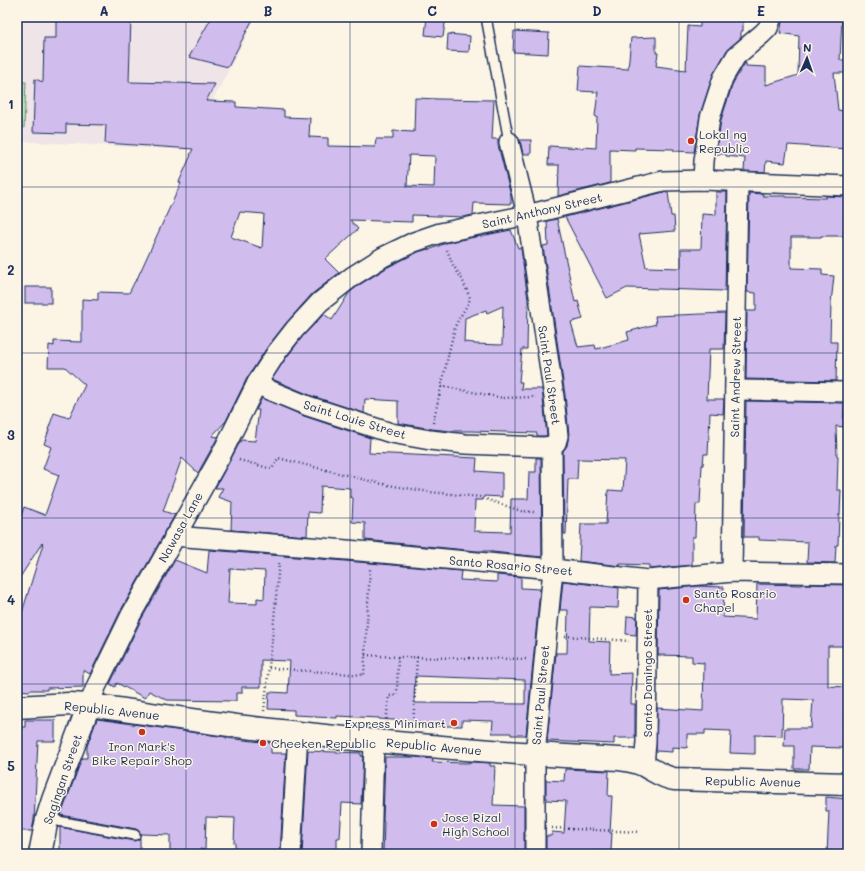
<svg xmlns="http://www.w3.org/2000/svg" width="865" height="871" font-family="Mali,sans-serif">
	<rect width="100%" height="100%" fill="#fcf5e5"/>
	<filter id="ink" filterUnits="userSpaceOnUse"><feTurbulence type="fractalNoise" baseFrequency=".025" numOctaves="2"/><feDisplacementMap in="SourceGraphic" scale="8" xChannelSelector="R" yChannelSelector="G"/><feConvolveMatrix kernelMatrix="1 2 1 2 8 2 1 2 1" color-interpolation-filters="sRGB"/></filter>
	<g filter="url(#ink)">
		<!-- built -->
		<polygon fill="#efe4e7" points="17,17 256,17 187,150 17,141"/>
		<!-- green -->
		<polygon fill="#b9e6a3" stroke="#6a8a80" points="17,82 26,82 24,128 17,128"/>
		<!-- building -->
		<g fill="#d1bded" stroke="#1b2f5e" fill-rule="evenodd">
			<path d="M 56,17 L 131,17 L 129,82 L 215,84 L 206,101 L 236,102 L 236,107 L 284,110 L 284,117 L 310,118 L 309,137 L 328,138 L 328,146 L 375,147 L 376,139 L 393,139 L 393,131 L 414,132 L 415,98 L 438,99 L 494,100 L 492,139 L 498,139 L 498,145 L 511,196 L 511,204 L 474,203 L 473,215 L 463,217 L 412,215 L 412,222 L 350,220 L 358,229 L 325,259 L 339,273 L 312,294 L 287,322 L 268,346 L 247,378 L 226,421 L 212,436 L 218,437 L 198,473 L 182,458 L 163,511 L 175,515 L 168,527 L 165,530 L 163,536 L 121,610 L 90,674 L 83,670 L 83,687 L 47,688 L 47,690 L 30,690 L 30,691 L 17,690 L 17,629 L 43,544 L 42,543 L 17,582 L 17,529 L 24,507 L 45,515 L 59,475 L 43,469 L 51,447 L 44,444 L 49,430 L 48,430 L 54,413 L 69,418 L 85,385 L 65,367 L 48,367 L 49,345 L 54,346 L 54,341 L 82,342 L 82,299 L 98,300 L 98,292 L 129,293 L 135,281 L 136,281 L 181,183 L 179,182 L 191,155 L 190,155 L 193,149 L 105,143 L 106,125 L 66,124 L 66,133 L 33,132 L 35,79 L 43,82 L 44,38 L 56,38 ZM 409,155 L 435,156 L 434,187 L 407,186 ZM 240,212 L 264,214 L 262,248 L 231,237 Z"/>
			<polygon points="212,17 254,17 228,67 189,57"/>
			<polygon points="427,17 446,17 443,37 425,35"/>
			<polygon points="700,17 743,17 743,31 741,31 741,38 727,50 713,75 700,115 694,152 674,151 674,149 635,148 635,150 610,149 610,183 558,196 559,165 548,165 549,146 583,148 583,147 596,148 597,117 595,116 598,92 578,91 580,66 628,69 631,38 656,37 656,53 658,53 656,66 686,70 688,26 700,27"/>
			<polygon points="783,17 825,17 825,19 842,19 840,60 846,60 846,73 834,73 838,110 848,112 846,125 848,126 848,149 788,145 785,163 766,161 765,172 744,171 745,158 726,156 726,154 716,154 721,120 733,83 745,63 746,63 746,66 766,67 766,85 798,75 799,36 780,33"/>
			<polygon points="514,31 549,33 548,54 513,52"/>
			<polygon points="448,34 470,36 469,52 447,51"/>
			<polygon points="520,140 531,140 531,154 523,154"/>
			<polygon points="664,192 668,192 671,216 674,216 675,231 639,234 646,267 681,268 681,249 701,249 702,214 716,215 716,192 727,192 725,291 627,288 607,298 565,217"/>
			<polygon points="749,193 763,194 763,196 786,196 786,197 826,198 826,196 847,197 847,219 844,219 844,236 821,236 821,237 791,237 791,268 822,269 822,275 834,276 831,303 830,342 837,342 836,381 746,379 747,311 756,311 756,293 747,292"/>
			<polygon points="557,219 575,302 578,301 583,319 571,322 578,347 595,345 596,349 629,340 627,332 656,324 655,316 725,313 724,349 709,349 707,399 724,399 723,414 710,413 708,454 704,454 703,465 702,465 700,504 696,504 695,537 692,537 692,565 649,569 649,565 620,564 620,566 579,561 581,524 606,524 608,490 623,491 625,460 578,459 577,479 568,479 566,534 564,534 563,451 567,446 569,435 565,395 543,246 548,245 547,221"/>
			<path d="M 511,230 L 518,248 L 521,248 L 528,300 L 527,349 L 522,349 L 519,382 L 522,382 L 521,389 L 542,389 L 547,436 L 537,436 L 537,433 L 471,431 L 451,431 L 432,429 L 398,423 L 398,401 L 365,399 L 364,413 L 312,396 L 272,379 L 286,358 L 303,336 L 324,314 L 332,320 L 349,293 L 359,285 L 388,267 L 418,252 L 428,249 L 429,250 L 446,243 L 480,236 L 480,237 L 486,235 ZM 503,306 L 502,345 L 474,344 L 474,343 L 464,342 L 465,318 L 486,310 L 487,313 Z"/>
			<rect x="25" y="287" width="26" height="16"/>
			<polygon points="262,398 304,416 370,438 369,453 477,458 476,471 502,473 502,497 484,496 483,500 475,500 474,531 510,532 511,499 528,499 529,472 536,472 536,458 541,458 542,557 492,552 492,551 476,551 365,540 365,523 352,522 353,498 350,497 350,488 321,486 320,513 308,512 307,536 231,530 232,502 218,497 223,488 215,488 241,440 255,441 259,410 256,410"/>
			<polygon points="746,401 844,403 843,427 836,426 837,456 838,456 837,490 841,490 840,515 839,514 838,545 836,545 835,563 807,562 808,542 759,540 759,537 744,537"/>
			<path d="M 209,550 L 370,563 L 461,571 L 460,580 L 497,582 L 497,575 L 521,577 L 521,588 L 540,589 L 526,735 L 511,735 L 511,733 L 492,733 L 493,721 L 462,720 L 462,726 L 437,726 L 419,724 L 420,722 L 379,719 L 379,718 L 337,716 L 337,718 L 315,717 L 315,716 L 294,715 L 294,710 L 268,709 L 269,692 L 288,693 L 290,661 L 261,660 L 261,687 L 242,687 L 242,693 L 236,693 L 236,701 L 167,700 L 149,691 L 145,698 L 117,683 L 115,687 L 110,684 L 141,620 L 175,560 L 207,573 ZM 230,569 L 265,571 L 264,599 L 257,598 L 257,604 L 228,603 ZM 415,676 L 525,680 L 525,704 L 414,703 Z"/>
			<polygon points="563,581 619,588 618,608 590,607 589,641 610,642 609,674 632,673 631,704 635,704 635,738 614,738 614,744 547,741 556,653 567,653 568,610 560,610"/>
			<polygon points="757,584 802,585 803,584 848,585 848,646 828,646 828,686 848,687 848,718 844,718 843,748 810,747 809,769 794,769 794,746 784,746 785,728 811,728 813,700 783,699 782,736 755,735 755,754 730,753 731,731 705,730 705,734 687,734 687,748 672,747 672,752 656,751 657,708 703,711 704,663 692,662 692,656 658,655 659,590 698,586 724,587 723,617 756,619"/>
			<polygon points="627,616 637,617 636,635 626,634"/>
			<polygon points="97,719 226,737 226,738 271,743 271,753 286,753 280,854 235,854 235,843 234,843 235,818 206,817 205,850 200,849 199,854 170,854 170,835 141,834 139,831 136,829 61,815 82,758 87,758 87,746"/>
			<polygon points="25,720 55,720 55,741 38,741 34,820 32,831 17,831 17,727 25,727"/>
			<polygon points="308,751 361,753 361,756 363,756 361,804 342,803 340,838 337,838 337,854 302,854"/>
			<polygon points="385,757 415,757 433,759 432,762 468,763 470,762 475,762 490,763 490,766 495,766 493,805 524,806 524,854 383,854 384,822 383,821"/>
			<polygon points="565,769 609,771 608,796 612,796 610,833 612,833 611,851 599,851 599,852 586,852 586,854 546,854 546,836 551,836 552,832 564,833 566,801 546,800 546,780 564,781"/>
			<polygon points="826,797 848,799 848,854 827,854 829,811 826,811"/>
			<polygon points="60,827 134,841 137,840 140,838 140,854 60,854"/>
		</g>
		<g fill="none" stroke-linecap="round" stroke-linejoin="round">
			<!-- lane casing -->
			<g stroke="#1b2f5e" stroke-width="12">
				<g id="lane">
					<polyline points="486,17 509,142"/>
					<polyline points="47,819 135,835"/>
				</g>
			</g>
			<!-- street casing -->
			<g stroke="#1b2f5e" stroke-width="22">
				<g id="street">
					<polyline points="509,142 527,215 554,397 558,436 556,443 552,446 553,569 535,755 535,854"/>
					<polyline points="703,180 704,161 710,118 723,78 736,56 762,34 768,28 772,17"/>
					<polyline points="257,383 269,390 308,406 391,433 430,440 465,444 544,447 552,446"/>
					<polyline points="735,390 848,392"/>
					<polyline points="174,536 371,552 553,569 648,580 732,572 848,574"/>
					<polyline points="732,572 738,182"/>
					<polyline points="89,705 96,687 131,615 221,455 257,383 277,352 295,329 320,302 353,276 383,257 414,242 440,233 527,215 663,181 703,180 848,186"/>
					<polyline points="644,766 646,742 648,580"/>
					<polyline points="291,854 298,733"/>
					<polyline points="371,854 374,741"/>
				</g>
			</g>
			<!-- secondary casing -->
			<g stroke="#1b2f5e" stroke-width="25">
				<g id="secondary">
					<path d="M 17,707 L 69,704 L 89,705 C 147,713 205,723 263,729 C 381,743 500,753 619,759 C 628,760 637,761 645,766 C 655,771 662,777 674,779 L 848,784"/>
					<polyline points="40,854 47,819 53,800 89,705"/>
				</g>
			</g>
			<!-- path -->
			<g stroke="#1b2f5e" stroke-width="2.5" stroke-dasharray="1 3" stroke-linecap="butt">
				<polyline points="441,386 503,398 536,397"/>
				<polyline points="433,423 451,343 456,324 469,302 470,298 462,279 453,265 447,250"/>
				<polyline points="239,460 272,469 278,458 382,484 430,492 480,497 521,511 534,512"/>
				<polyline points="565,636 629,641"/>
				<polyline points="365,655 398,657 527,659"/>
				<polyline points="269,668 364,675 370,569"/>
				<polyline points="264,711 273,631 279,563"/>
				<polyline points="386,723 389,696 397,695 398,657"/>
				<polyline points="413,726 417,657"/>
				<polyline points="552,828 640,832"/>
			</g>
			<!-- lane -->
			<use href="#lane" stroke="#fcf5e5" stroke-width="9"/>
			<!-- street -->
			<use href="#street" stroke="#fcf5e5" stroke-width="19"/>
			<!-- secondary -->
			<use href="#secondary" stroke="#fcf5e5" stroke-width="22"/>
		</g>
	</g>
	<!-- grid -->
	<path fill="none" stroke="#1b2f5e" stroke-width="1" stroke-opacity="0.55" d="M 186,17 L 186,854M 350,17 L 350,854M 515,17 L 515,854M 679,17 L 679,854M 17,187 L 848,187M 17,353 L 848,353M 17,518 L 848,518M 17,684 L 848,684"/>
	<!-- markers -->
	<g fill="#c8321e" stroke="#fcf5e5" stroke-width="1.5">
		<circle cx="691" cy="141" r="4"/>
		<circle cx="686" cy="600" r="4"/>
		<circle cx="454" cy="723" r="4"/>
		<circle cx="142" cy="732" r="4"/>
		<circle cx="263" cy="743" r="4"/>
		<circle cx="434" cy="824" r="4"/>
	</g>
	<g text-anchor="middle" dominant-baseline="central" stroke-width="3" stroke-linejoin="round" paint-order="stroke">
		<!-- poi labels -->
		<g font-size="12" fill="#1b2f5e" stroke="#fcf5e5" text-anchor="start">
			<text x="699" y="134">Lokal ng<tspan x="699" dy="14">Republic</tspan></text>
			<text x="694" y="593">Santo Rosario<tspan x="694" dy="14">Chapel</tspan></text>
			<text x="446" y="723" text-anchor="end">Express Minimart</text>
			<text x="271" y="743">Cheeken Republic</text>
			<text x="142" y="746" text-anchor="middle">Iron Mark's<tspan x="142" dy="14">Bike Repair Shop</tspan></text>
			<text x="442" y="817">Jose Rizal<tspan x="442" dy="14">High School</tspan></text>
		</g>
		<!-- street labels -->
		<g font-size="12" fill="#1b2f5e" stroke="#fcf5e5">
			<text transform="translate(542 210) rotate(-13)">Saint Anthony Street</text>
			<text transform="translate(550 375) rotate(82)">Saint Paul Street</text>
			<text transform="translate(735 377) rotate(-89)">Saint Andrew Street</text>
			<text transform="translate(355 419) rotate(17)">Saint Louie Street</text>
			<text transform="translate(180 527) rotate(-61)">Nawasa Lane</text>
			<text transform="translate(511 565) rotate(5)">Santo Rosario Street</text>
			<text transform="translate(647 673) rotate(-90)">Santo Domingo Street</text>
			<text transform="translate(540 695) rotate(-85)">Saint Paul Street</text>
			<text transform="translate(112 710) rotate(6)">Republic Avenue</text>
			<text transform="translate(434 746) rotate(5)">Republic Avenue</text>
			<text transform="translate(62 779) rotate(-71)">Sagingan Street</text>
			<text transform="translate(753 781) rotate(1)">Republic Avenue</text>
		</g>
	</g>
	<!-- margin -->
	<rect width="865" height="871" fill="none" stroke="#fcf5e5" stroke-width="44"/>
	<!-- north arrow -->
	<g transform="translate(807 58) rotate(2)" stroke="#fcf5e5" stroke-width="3" paint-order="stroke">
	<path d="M0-3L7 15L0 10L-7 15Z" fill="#1b2f5e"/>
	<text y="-6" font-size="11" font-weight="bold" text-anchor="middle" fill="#1b2f5e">N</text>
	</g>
	<rect x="22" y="22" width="821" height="827" fill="none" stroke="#1b2f5e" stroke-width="1.5"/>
	<g font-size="13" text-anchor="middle" font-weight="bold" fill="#1b2f5e">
		<text x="104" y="16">A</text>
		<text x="268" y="16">B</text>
		<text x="432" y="16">C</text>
		<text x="597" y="16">D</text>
		<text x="761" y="16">E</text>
		<text x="11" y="109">1</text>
		<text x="11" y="275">2</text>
		<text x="11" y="440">3</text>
		<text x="11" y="605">4</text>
		<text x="11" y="771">5</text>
	</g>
</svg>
